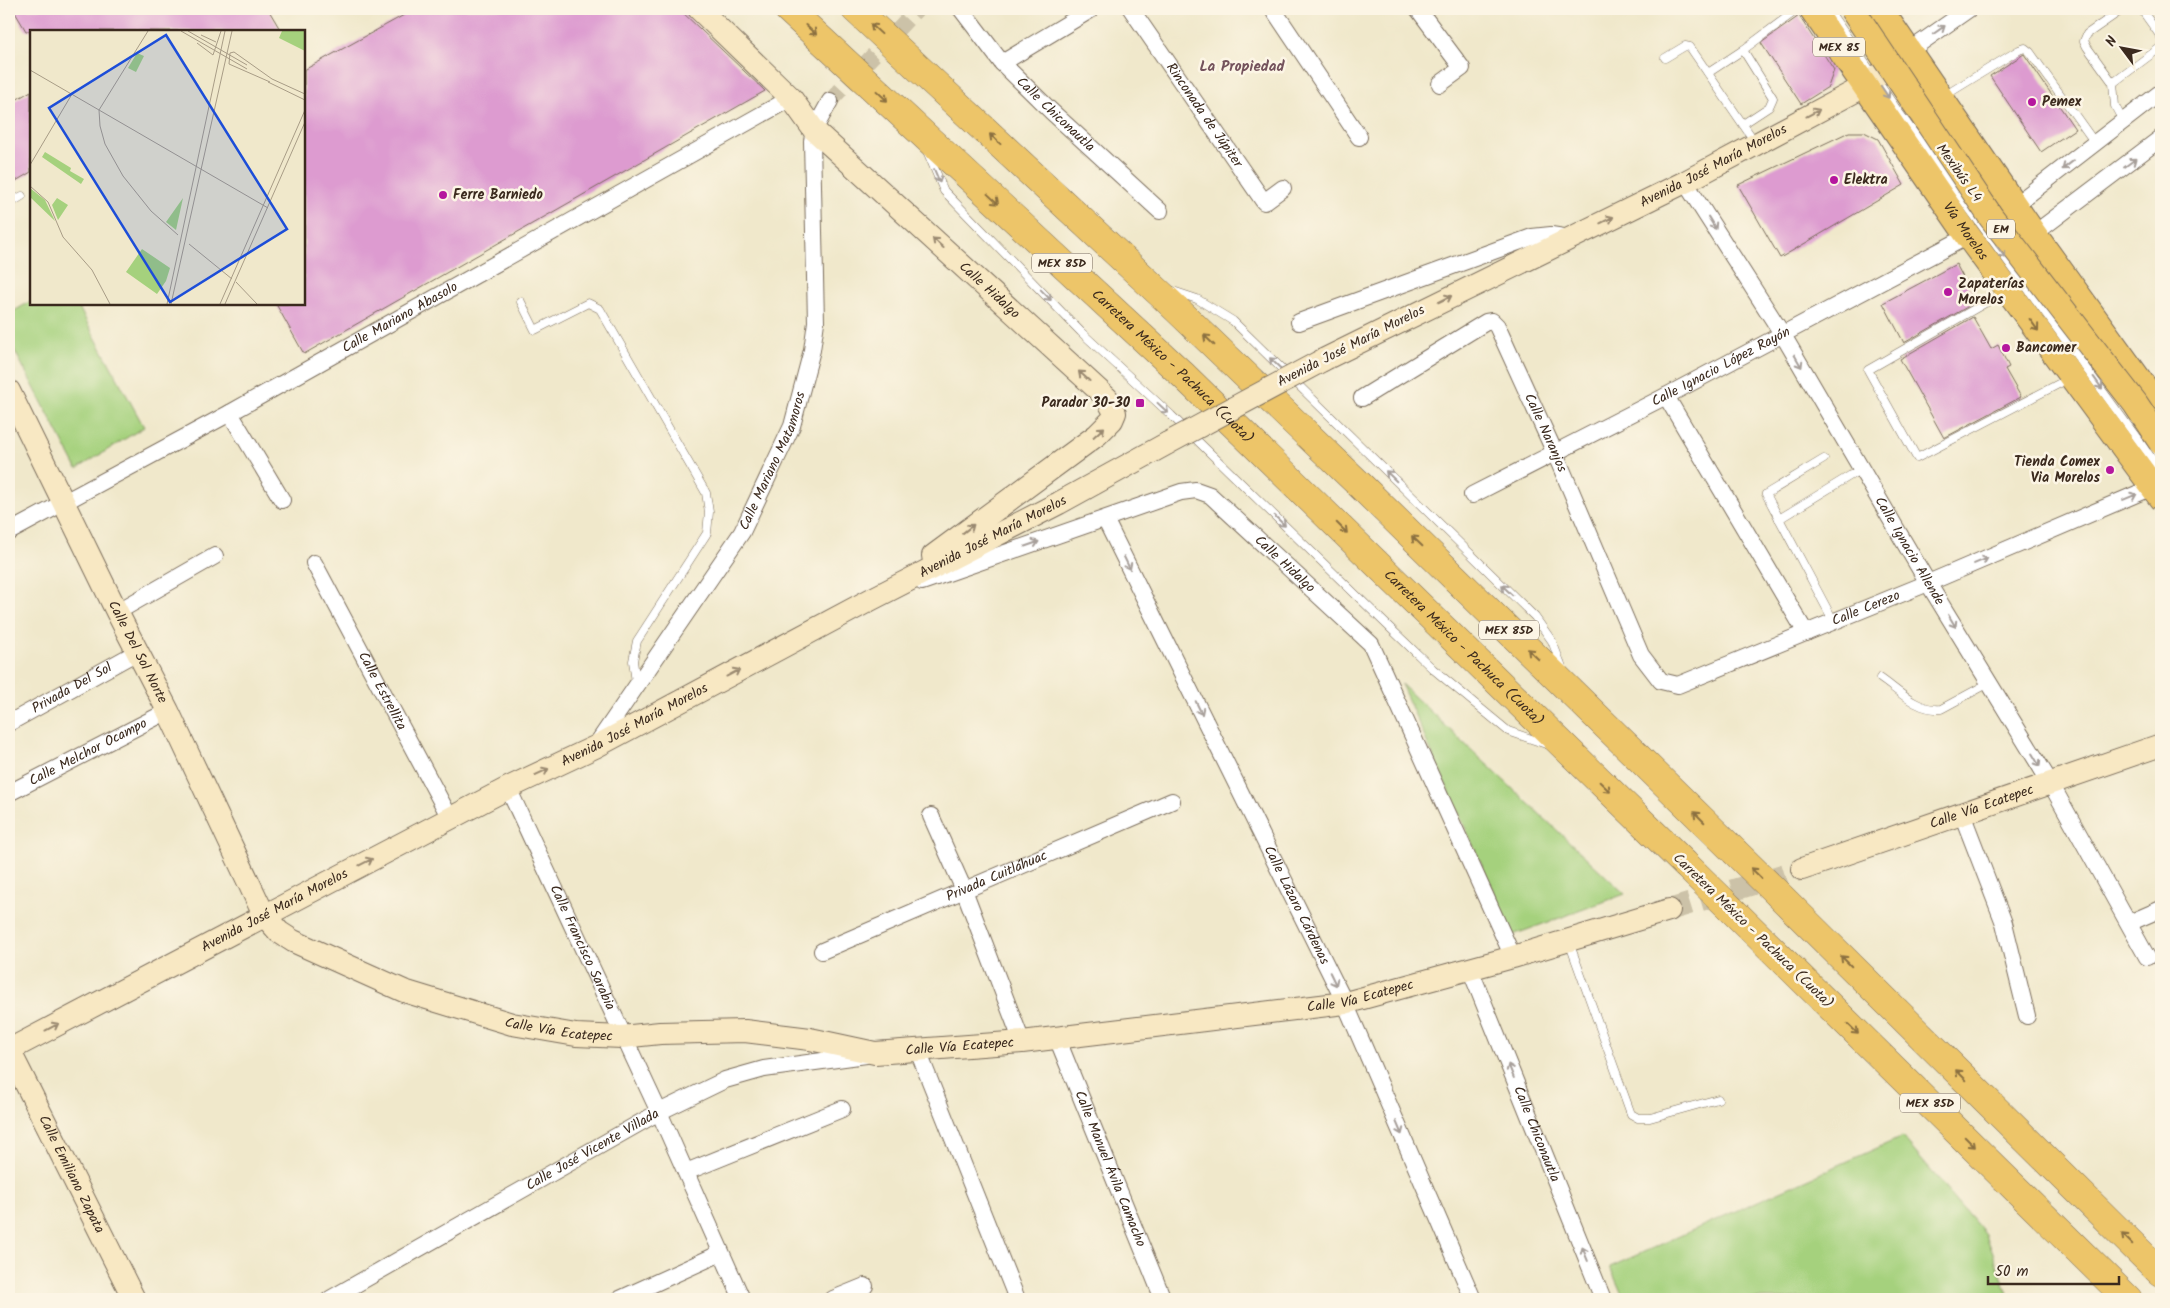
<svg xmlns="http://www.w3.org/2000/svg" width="2170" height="1308" font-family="Kalam,sans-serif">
	<rect width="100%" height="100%" fill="#fcf5e5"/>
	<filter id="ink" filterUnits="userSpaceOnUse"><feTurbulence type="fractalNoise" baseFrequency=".02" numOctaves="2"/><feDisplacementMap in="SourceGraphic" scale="10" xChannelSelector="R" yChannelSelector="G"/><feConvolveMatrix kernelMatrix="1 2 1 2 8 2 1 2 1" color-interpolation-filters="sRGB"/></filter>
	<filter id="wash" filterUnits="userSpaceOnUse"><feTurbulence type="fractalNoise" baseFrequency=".0096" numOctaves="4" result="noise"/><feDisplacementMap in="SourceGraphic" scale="20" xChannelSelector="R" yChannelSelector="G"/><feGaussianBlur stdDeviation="1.12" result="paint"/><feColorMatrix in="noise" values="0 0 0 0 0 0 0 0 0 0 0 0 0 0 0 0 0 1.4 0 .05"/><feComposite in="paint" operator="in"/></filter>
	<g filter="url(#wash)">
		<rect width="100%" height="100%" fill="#f0e8cb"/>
		<!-- green -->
		<g fill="#a5d17d" stroke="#707e4e">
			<polygon points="31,301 31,304 77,304 144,427 77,469 9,340 9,314"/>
			<polygon points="1401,684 1625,894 1513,935"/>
			<polygon points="1902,1137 1986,1235 2010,1299 1624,1299 1610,1267"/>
		</g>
		<g id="blocks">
			<!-- building -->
			<g fill="#dd9bd0">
				<polygon points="13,9 268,9 281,31 26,31"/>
				<polygon points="415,9 679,9 765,91 304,354 276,304 304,304 304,70"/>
				<polygon points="1799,16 1834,70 1828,87 1801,104 1761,43"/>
				<polygon points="2024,54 2075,129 2041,152 1990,76"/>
				<polygon points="31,91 31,172 9,185 9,104"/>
				<polygon points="1849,132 1864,132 1878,139 1904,185 1780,258 1738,185"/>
				<polygon points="1956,264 1976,302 1904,343 1883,303"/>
				<polygon points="1973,317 1991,349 1998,345 2009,367 2005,369 2021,397 1944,438 1900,359"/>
			</g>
		</g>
	</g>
	<g filter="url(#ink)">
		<use href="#blocks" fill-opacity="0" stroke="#7a6c5b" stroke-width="1"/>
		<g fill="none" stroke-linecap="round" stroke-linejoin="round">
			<!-- street-tunnel -->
			<polyline stroke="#ccc2a8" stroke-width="16" stroke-dasharray="16 8" stroke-linecap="butt" points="830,101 917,9"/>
			<!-- secondary-tunnel -->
			<polyline stroke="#ccc2a8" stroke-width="22" stroke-dasharray="22 11" stroke-linecap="butt" points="1669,910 1802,869"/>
			<!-- lane casing -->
			<g stroke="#7a6c5b" stroke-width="9">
				<g id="lane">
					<polyline points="1828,9 1895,107 2161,471"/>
					<polyline points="2123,9 2087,34 2084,41 2087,47 2113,83 2115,106 2123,121"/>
					<polyline points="2141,9 2161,37"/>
					<polyline points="1743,50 1798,9"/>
					<polyline points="1665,58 1685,46 1690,47 1755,142"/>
					<polyline points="1708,73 1743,50 1773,98 1769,107 1743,124"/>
					<polyline points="2113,83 2161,47"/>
					<polyline points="1944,96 2019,50 2025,48 2030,52 2095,143"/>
					<polyline points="927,151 944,191 1081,332 1171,415 1387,625 1433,669 1508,731 1549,745"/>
					<polyline points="9,204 22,196"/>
					<polyline points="1170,290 1197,299 1233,321 1535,617 1552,641 1564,672"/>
					<polyline points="2006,291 1868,370 1917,458 2068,379"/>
					<polyline points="521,302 535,330 588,303 600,309 706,493 709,512 707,533 637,641 633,661 636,682"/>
					<polyline points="1824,459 1766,494 1834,622"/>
					<polyline points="1779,519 1861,469"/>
					<path d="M 1880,678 C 1899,691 1917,711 1941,709 L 1989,683"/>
					<polyline points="1569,942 1631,1114 1638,1118 1650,1118 1718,1099"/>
				</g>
			</g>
			<!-- street casing -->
			<g stroke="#7a6c5b" stroke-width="18">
				<g id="street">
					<path id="s1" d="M 961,9 L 1002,63 L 1051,111 L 1160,211"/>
					<path id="s2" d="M 1131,9 L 1264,202 L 1283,188"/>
					<polyline points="1273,9 1359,137"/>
					<polyline points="1418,9 1462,68 1440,84"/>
					<polyline points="1909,51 1969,9"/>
					<polyline points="1002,63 1092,9"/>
					<path id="s3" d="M 1685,182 L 1783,335 L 1928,583 L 2051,784 L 2147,957"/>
					<polyline points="2015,205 2161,92"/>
					<polyline points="2034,234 2161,138"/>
					<polyline points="1299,322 1532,237 1551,235 1570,238"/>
					<polyline points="1666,396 1806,633"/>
					<path id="s4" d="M 1362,398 L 1486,322 L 1492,321 L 1497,326 L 1555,453 L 1641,655 L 1661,681 L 1678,685 L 1928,583 L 2153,487"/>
					<polyline points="230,413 282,500"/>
					<path id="s5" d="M 1472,495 L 1666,396 L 1968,236"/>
					<path id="s6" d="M 1105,519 L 1345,1003 L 1473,1299"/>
					<path id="s7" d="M 9,532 L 230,413 L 791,98"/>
					<path id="s8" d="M 314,563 L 450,818"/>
					<path id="s9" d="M 922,582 L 1181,492 L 1196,490 L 1210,495 L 1371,644 L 1513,957"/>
					<polyline points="117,612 215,556"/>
					<path id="s10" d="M 9,723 L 137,652"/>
					<path id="s11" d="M 596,745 L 742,532 L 792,426 L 812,350 L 816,322 L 812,141 L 814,130 L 830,101"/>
					<path id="s12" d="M 508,788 L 659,1112 L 742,1299"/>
					<path id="s13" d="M 9,793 L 168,711"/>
					<polyline points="1962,814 2004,923 2027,1016"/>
					<polyline points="931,816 964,890 1022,1042"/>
					<polyline points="2129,923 2161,909"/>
					<path id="s14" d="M 822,951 L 1172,801"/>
					<path id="s15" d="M 1470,969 L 1603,1299"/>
					<path id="s16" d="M 1057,1038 L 1163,1299"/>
					<polyline points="918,1051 1017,1299"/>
					<polyline points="686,1172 842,1109"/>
					<path id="s17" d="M 330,1299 L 659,1112 L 725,1080 L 764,1069 L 866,1055"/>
					<polyline points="620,1299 721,1253"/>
					<polyline points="833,1299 865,1286"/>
				</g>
			</g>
			<!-- secondary casing -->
			<g stroke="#7a6c5b" stroke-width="24">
				<g id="secondary">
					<path id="s18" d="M 699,9 L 791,98 L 814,130 L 1107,398 L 1115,413 L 1112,420 L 1097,435 L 933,556"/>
					<path id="s19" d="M 1323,360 L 1685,182 L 1865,86 L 1903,55"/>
					<path id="s20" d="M 9,391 L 117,612 L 168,711 L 264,915 L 279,932 L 293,941 L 404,991 L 512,1024 L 576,1035 L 622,1037 L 660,1033 L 745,1031 L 810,1039 L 875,1053 L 1022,1042 L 1345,1003 L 1513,957 L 1669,910"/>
					<path id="s21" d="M 1802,869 L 2161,745"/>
					<path id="s22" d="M 9,1050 L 508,788 L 595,747 L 870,600 L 1059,503 L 1168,443"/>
					<path id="s23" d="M 9,1050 L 134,1299"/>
				</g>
			</g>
			<!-- primary casing -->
			<g stroke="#7a6c5b" stroke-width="27">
				<g id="primary">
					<path id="s24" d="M 1812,9 L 1968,236 L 2161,498"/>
					<polyline points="1880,9 2034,234 2161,410"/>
				</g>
			</g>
			<!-- highway casing -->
			<g stroke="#7a6c5b" stroke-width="29">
				<g id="highway">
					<path id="s25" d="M 788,9 L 1183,375 L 1686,865"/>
					<polyline points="855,9 1167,300 1362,487 1734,851"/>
					<polyline points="1779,895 2161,1273"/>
					<polyline points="1731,909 2128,1299"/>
				</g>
			</g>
			<!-- lane -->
			<use href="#lane" stroke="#fff" stroke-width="8"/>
			<!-- street -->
			<use href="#street" stroke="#fff" stroke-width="16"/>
			<!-- secondary -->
			<use href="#secondary" stroke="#f8e8c3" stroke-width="22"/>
			<!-- primary -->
			<use href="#primary" stroke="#edc569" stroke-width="25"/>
			<!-- highway -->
			<use href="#highway" stroke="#edc569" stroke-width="28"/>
			<!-- secondary-bridge casing -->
			<g stroke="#7a6c5b" stroke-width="24" stroke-linecap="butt">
				<polyline id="secondary-bridge" points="1168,443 1323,360"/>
			</g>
			<!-- primary-bridge casing -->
			<g stroke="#7a6c5b" stroke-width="27" stroke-linecap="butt">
				<polyline id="primary-bridge" points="1852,9 1991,217 2135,403 2161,442"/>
			</g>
			<!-- highway-bridge casing -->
			<g stroke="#7a6c5b" stroke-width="29" stroke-linecap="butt">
				<g id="highway-bridge">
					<polyline points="1734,851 1779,895"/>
					<polyline points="1686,865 1731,909"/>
				</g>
			</g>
			<!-- secondary-bridge -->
			<use href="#secondary-bridge" stroke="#f8e8c3" stroke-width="22"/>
			<!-- primary-bridge -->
			<use href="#primary-bridge" stroke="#edc569" stroke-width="25"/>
			<!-- highway-bridge -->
			<use href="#highway-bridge" stroke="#edc569" stroke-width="28"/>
		</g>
		<!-- one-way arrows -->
		<defs><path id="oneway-shaft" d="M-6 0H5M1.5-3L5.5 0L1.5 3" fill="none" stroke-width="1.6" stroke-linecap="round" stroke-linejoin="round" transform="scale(1.25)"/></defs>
		<g stroke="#8b7040">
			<use href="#oneway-shaft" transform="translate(876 29) rotate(-137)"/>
			<use href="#oneway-shaft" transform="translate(811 30) rotate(42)"/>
			<use href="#oneway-shaft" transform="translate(882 96) rotate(43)"/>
			<use href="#oneway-shaft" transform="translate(995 139) rotate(-137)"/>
			<use href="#oneway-shaft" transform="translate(993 199) rotate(43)"/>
			<use href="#oneway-shaft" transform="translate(2034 325) rotate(54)"/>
			<use href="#oneway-shaft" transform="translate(1209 340) rotate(-136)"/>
			<use href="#oneway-shaft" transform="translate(1342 528) rotate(45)"/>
			<use href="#oneway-shaft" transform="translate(1417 541) rotate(-136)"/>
			<use href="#oneway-shaft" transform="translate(1533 654) rotate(-136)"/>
			<use href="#oneway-shaft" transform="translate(1605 787) rotate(44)"/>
			<use href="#oneway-shaft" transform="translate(1699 817) rotate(-135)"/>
			<use href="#oneway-shaft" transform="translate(1756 873) rotate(-135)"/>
			<use href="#oneway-shaft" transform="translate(1846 961) rotate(-135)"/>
			<use href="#oneway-shaft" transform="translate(1853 1029) rotate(44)"/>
			<use href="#oneway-shaft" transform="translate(1961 1075) rotate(-135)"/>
			<use href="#oneway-shaft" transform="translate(1970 1142) rotate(45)"/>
			<use href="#oneway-shaft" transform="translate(2127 1239) rotate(-135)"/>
		</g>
		<g stroke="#a79f9a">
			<use href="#oneway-shaft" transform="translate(1939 30) rotate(-35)"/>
			<use href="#oneway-shaft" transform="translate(1885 92) rotate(56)"/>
			<use href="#oneway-shaft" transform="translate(2130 163) rotate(-37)"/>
			<use href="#oneway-shaft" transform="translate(2068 165) rotate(142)"/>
			<use href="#oneway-shaft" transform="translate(937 176) rotate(67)"/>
			<use href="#oneway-shaft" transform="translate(1712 223) rotate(58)"/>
			<use href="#oneway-shaft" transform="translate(2001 252) rotate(53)"/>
			<use href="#oneway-shaft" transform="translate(1046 295) rotate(46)"/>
			<use href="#oneway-shaft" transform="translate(1798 361) rotate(60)"/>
			<use href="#oneway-shaft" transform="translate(1275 363) rotate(-136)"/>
			<use href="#oneway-shaft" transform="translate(2098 383) rotate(54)"/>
			<use href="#oneway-shaft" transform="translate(1163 408) rotate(43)"/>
			<use href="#oneway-shaft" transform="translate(1391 476) rotate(-136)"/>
			<use href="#oneway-shaft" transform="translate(2130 497) rotate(-23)"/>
			<use href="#oneway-shaft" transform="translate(1280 521) rotate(44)"/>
			<use href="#oneway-shaft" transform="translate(1032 544) rotate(-19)"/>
			<use href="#oneway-shaft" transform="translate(1981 561) rotate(-23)"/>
			<use href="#oneway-shaft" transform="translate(1127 563) rotate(64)"/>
			<use href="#oneway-shaft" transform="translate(1507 590) rotate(-136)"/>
			<use href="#oneway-shaft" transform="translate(1952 621) rotate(59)"/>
			<use href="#oneway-shaft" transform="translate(1199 708) rotate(64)"/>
			<use href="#oneway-shaft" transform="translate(2036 760) rotate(59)"/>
			<use href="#oneway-shaft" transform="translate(1333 979) rotate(64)"/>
			<use href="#oneway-shaft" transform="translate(1511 1071) rotate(-112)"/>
			<use href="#oneway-shaft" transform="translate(1399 1128) rotate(67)"/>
			<use href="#oneway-shaft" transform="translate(1585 1254) rotate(-112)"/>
		</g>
		<g stroke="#9a8970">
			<use href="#oneway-shaft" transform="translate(1813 113) rotate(-28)"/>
			<use href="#oneway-shaft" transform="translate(1607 220) rotate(-26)"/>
			<use href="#oneway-shaft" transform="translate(938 243) rotate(-138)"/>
			<use href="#oneway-shaft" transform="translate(1445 299) rotate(-26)"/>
			<use href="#oneway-shaft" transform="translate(1084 376) rotate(-138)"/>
			<use href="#oneway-shaft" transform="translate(1099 432) rotate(-42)"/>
			<use href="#oneway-shaft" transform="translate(968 529) rotate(-38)"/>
			<use href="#oneway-shaft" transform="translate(733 673) rotate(-28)"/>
			<use href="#oneway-shaft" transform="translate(542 772) rotate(-25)"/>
			<use href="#oneway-shaft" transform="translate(366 862) rotate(-27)"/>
			<use href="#oneway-shaft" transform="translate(52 1027) rotate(-28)"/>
		</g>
	</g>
	<!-- markers -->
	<g fill="#b5179e" stroke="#fcf5e5" stroke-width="2">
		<circle cx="2032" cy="102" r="5"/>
		<circle cx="1834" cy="180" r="5"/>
		<circle cx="443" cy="195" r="5"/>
		<circle cx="1948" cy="292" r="5"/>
		<circle cx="2006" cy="348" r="5"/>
		<rect x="1135" y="398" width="10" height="10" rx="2.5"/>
		<circle cx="2110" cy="470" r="5"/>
	</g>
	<g text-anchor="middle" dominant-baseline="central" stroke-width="5" stroke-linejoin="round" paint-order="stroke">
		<!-- shield labels -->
		<g fill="#fcf5e5" stroke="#75675a" stroke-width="1">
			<rect x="1813" y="37.5" width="52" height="19" rx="4"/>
			<rect x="1987" y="219.5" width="28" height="19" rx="4"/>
			<rect x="1032" y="253.5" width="60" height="19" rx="4"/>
			<rect x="1479" y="620.5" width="60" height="19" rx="4"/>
			<rect x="1900" y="1093.5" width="60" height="19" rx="4"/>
		</g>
		<g font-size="12" font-weight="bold" fill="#3b2a1e">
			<text x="1839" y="47">MEX 85</text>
			<text x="2001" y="229">EM</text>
			<text x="1062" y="263">MEX 85D</text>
			<text x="1509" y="630">MEX 85D</text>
			<text x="1930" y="1103">MEX 85D</text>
		</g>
		<!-- poi labels -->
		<g font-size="14" font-weight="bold" fill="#3b2a1e" stroke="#fcf5e5" text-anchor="start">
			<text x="2042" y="102">Pemex</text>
			<text x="1844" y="180">Elektra</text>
			<text x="453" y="195">Ferre Barniedo</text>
			<text x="1958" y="284">Zapaterías<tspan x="1958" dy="16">Morelos</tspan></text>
			<text x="2016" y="348">Bancomer</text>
			<text x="1130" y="403" text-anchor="end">Parador 30-30</text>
			<text x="2100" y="462" text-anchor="end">Tienda Comex<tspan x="2100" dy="16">Via Morelos</tspan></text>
		</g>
		<!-- street labels -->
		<g font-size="14" fill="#3b2a1e" stroke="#fcf5e5">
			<text stroke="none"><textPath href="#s1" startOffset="142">Calle Chiconautla</textPath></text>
			<text stroke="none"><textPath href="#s2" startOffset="129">Rinconada de Júpiter</textPath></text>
			<text stroke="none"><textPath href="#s19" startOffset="436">Avenida José María Morelos</textPath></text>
			<text transform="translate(1959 173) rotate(54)">Mexibús L4</text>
			<text stroke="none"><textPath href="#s24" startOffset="270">Vía Morelos</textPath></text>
			<text stroke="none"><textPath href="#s18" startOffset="405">Calle Hidalgo</textPath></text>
			<text stroke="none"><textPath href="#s7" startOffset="446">Calle Mariano Abasolo</textPath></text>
			<text transform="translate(1351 346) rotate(-27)">Avenida José María Morelos</text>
			<text stroke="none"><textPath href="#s25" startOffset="525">Carretera México - Pachuca (Cuota)</textPath></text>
			<text stroke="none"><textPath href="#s5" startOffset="280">Calle Ignacio López Rayón</textPath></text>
			<text stroke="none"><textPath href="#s4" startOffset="276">Calle Naranjos</textPath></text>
			<text stroke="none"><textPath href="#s11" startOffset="336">Calle Mariano Matamoros</textPath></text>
			<text stroke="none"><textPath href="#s22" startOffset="1110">Avenida José María Morelos</textPath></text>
			<text stroke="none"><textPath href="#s3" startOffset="432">Calle Ignacio Allende</textPath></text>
			<text stroke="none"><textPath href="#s9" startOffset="406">Calle Hidalgo</textPath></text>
			<text stroke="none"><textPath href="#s4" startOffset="771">Calle Cerezo</textPath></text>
			<text stroke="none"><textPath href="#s25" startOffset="930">Carretera México - Pachuca (Cuota)</textPath></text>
			<text stroke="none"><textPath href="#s20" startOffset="291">Calle Del Sol Norte</textPath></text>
			<text stroke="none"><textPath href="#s10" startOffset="72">Privada Del Sol</textPath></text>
			<text stroke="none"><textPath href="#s8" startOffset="145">Calle Estrellita</textPath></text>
			<text stroke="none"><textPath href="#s22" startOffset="705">Avenida José María Morelos</textPath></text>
			<text stroke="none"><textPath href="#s13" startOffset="89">Calle Melchor Ocampo</textPath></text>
			<text stroke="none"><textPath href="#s21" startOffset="190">Calle Vía Ecatepec</textPath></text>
			<text stroke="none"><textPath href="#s14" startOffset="190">Privada Cuitláhuac</textPath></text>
			<text stroke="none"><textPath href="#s6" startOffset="431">Calle Lázaro Cárdenas</textPath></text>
			<text stroke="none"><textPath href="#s22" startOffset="300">Avenida José María Morelos</textPath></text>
			<text transform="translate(1753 931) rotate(44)">Carretera México - Pachuca (Cuota)</text>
			<text stroke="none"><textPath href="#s12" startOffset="176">Calle Francisco Sarabia</textPath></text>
			<text stroke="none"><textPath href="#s20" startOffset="1712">Calle Vía Ecatepec</textPath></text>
			<text stroke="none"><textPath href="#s20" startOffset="904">Calle Vía Ecatepec</textPath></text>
			<text stroke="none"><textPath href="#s20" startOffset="1308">Calle Vía Ecatepec</textPath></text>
			<text stroke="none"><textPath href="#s15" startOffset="178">Calle Chiconautla</textPath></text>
			<text stroke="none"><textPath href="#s17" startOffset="302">Calle José Vicente Villada</textPath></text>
			<text stroke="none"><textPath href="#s16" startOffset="141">Calle Manuel Ávila Camacho</textPath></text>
			<text stroke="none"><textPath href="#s23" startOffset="139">Calle Emiliano Zapata</textPath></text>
		</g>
		<!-- neighbourhood labels -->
		<g font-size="15" font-weight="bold" fill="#74525c" stroke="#fcf5e5">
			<text x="1242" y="67">La Propiedad</text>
		</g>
	</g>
	<!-- overview -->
	<g transform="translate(30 30)">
		<rect width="275" height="275" fill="#f0e8cb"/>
		<path d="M 252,1 L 275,1 L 275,21 L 249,8 ZM 107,23 L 114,26 L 106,42 L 98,38 ZM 15,122 L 41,138 L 40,141 L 54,149 L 51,154 L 12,127 ZM 0,158 L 15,170 L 25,191 L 0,167 ZM 27,168 L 38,175 L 28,190 L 22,175 ZM 153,168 L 146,200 L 136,192 ZM 112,219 L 140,238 L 136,251 L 127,264 L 96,242 Z" fill="#a5d17d"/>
		<path fill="none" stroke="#a89c86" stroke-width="1" d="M 118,1 L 69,80 L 70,96 L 75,114 L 93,146 L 121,181 L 148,205M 151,1 L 217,39M 158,1 L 217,35M 171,5 L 186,12M 167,13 L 183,25 L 191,1M 0,40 L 238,178M 238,52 L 275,70M 240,52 L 199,34 L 200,23 L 204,22 L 242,49 L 275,64M 0,135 L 42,64M 0,156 L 18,172 L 33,207 L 62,240 L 80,274M 159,214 L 202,249M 206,252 L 227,274M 137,274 L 195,1M 141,274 L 202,1M 190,274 L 275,80M 195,274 L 275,92"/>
		<path fill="#1d4ed8" fill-opacity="0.15" stroke="#1d4ed8" stroke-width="2.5" d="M 136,5 L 257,199 L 140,272 L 19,78 Z"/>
		<rect width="275" height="275" fill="none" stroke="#3b2a1e" stroke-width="2.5"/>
	</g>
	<!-- margin -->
	<rect width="2170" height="1308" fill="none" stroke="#fcf5e5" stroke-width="30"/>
	<!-- north arrow -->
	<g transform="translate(2122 48) rotate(302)" stroke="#fcf5e5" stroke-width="4" paint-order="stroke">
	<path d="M0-4L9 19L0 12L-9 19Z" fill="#3b2a1e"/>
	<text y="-8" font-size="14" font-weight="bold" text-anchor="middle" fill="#3b2a1e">N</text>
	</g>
	<!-- scale -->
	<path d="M1988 1276v8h131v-8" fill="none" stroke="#3b2a1e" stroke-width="2.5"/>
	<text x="1995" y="1276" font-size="15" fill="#3b2a1e" stroke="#fcf5e5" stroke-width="4" paint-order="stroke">50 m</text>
</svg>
